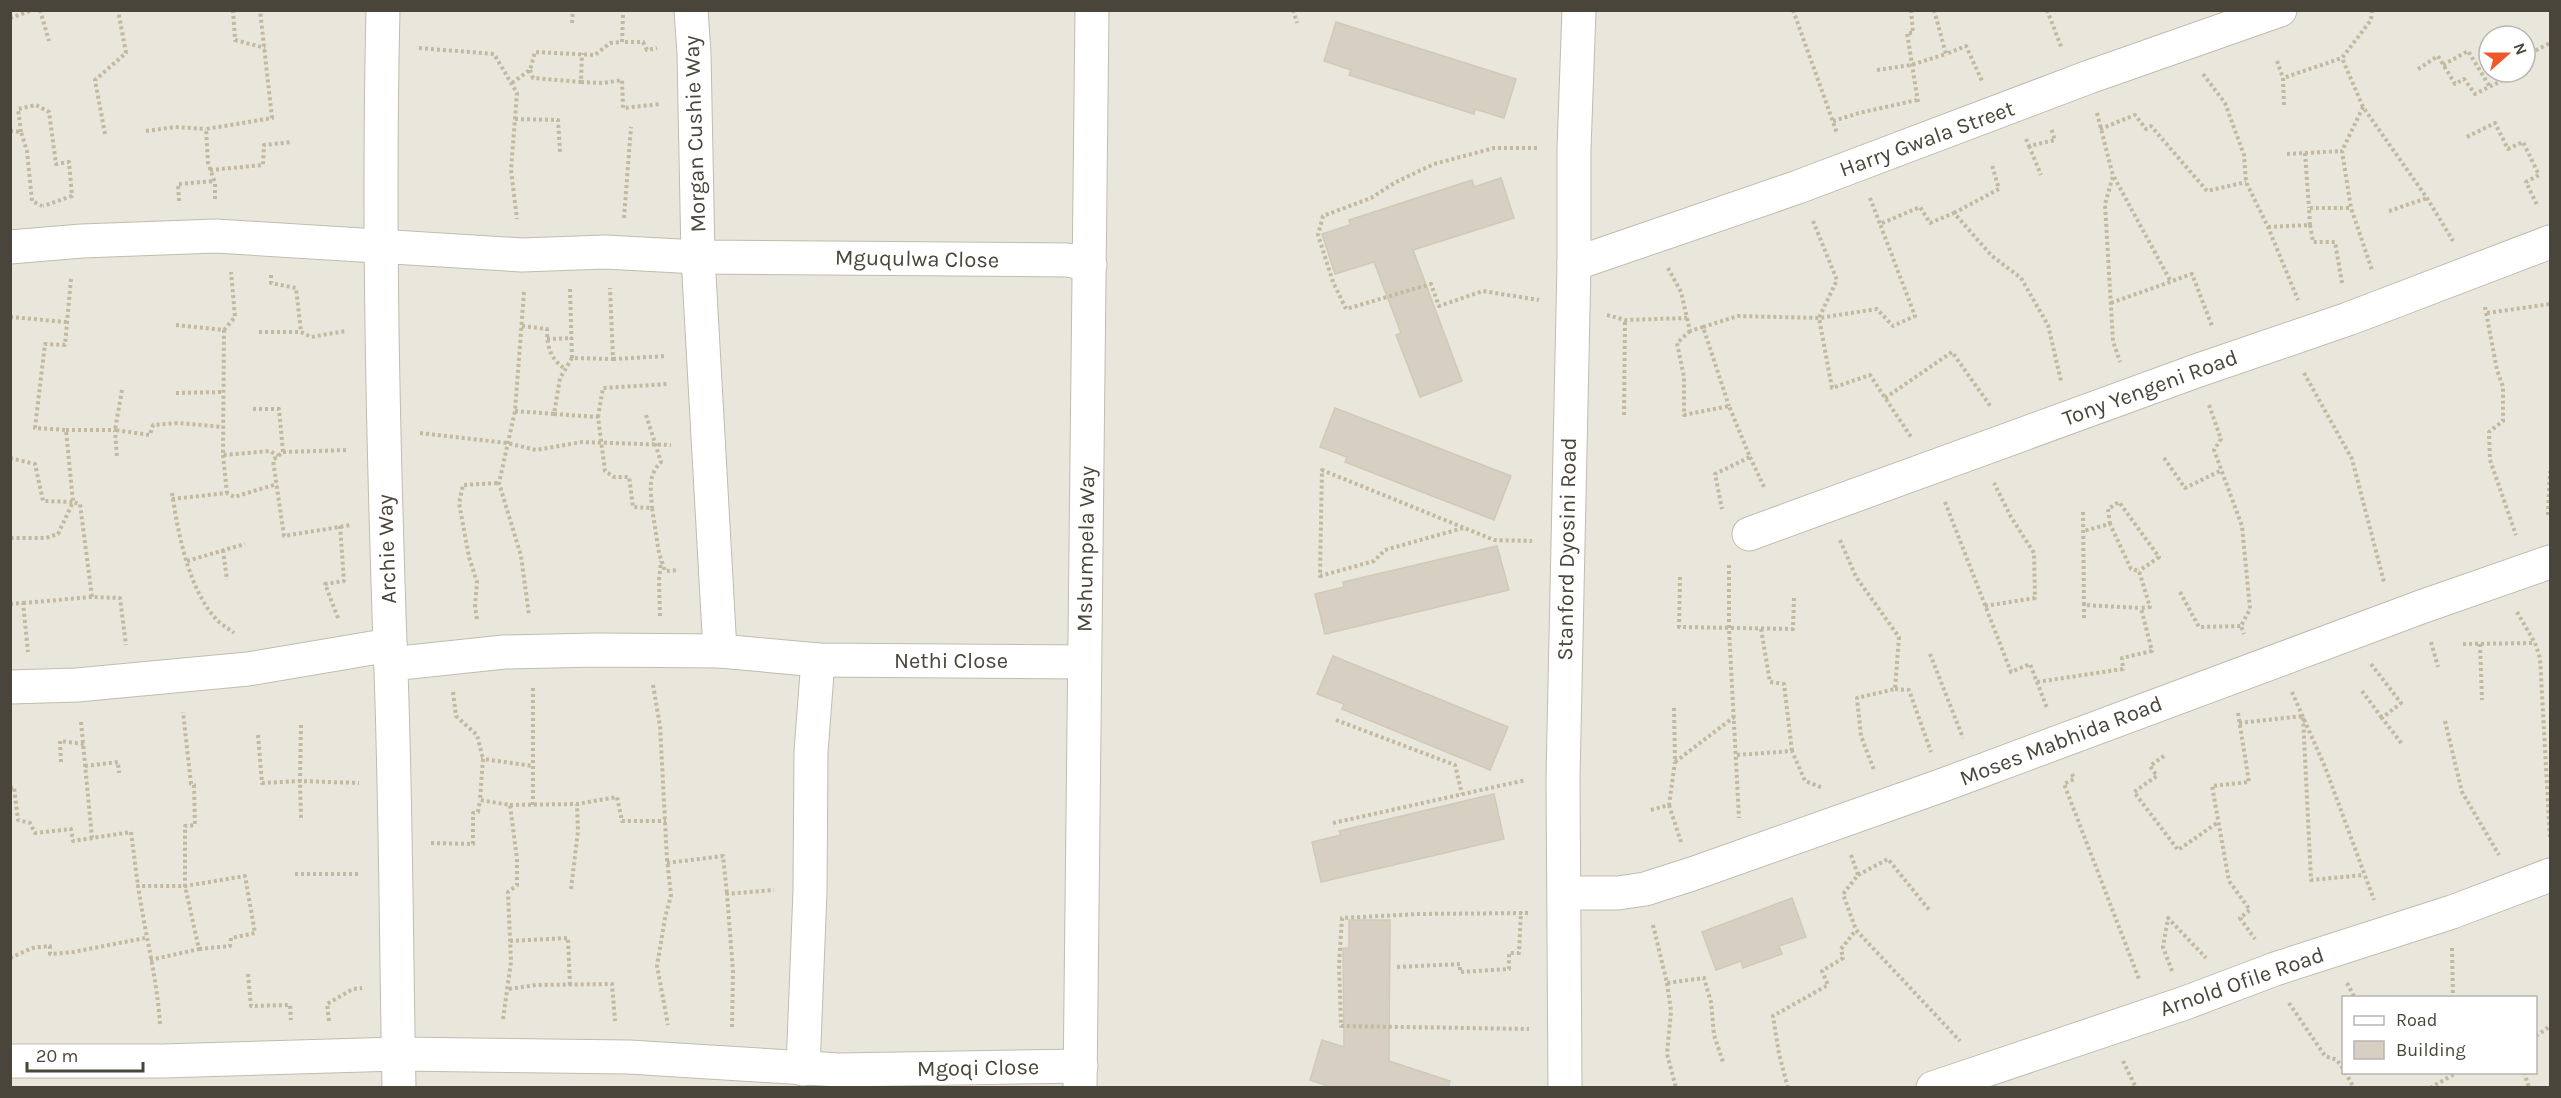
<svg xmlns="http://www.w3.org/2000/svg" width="2561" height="1098" font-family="Karla,sans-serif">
	<rect width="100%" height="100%" fill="#f5f4ed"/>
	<!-- residential -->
	<path fill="#e9e6db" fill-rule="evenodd" d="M 11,11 L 2550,11 L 2550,1087 L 11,1087 ZM 2489,36 L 2525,36 L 2525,72 L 2489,72 ZM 2344,998 L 2536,998 L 2536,1072 L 2344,1072 Z"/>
	<!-- building -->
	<g fill="#d7d0c2" stroke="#d1c9b6" stroke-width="1.5">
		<polygon points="1336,22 1516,79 1504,118 1475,109 1474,114 1407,93 1349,75 1351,70 1324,61"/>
		<polygon points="1501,178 1514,218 1413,250 1462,381 1420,397 1396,335 1401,333 1374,262 1335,274 1322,234 1350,225 1349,220 1472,180 1474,187"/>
		<polygon points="1335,408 1511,476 1494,520 1345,462 1347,457 1320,447"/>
		<polygon points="1497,546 1509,590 1325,634 1315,594 1344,587 1343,582"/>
		<polygon points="1333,656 1508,727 1490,770 1342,709 1344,704 1317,694"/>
		<polygon points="1494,794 1504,839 1321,882 1312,842 1341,835 1339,831"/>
		<polygon points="1792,898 1806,937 1779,946 1782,954 1743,968 1741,961 1716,970 1702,932"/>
		<polygon points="1349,920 1390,920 1389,1061 1450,1081 1448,1088 1334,1088 1310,1080 1322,1040 1344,1047 1343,948 1349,948"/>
	</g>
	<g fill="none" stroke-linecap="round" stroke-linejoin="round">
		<!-- minor casing -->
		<g stroke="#c1bcaf" stroke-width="35">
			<g id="minor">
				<path d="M 383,10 C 378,222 383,433 390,644 C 396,791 396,940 399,1088"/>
				<polyline points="691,10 694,53 698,257 720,651"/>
				<polyline points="10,247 82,241 216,236 522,255 605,252 698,257 1068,260 1090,265"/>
				<polyline points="1574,264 1798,187 2089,77 2280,10"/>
				<polyline points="1749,534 2196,371 2348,319 2550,242"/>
				<polyline points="391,664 504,652 596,650 720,651 818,660 1084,662"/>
				<polyline points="10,687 77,685 248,669 390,645"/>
				<polyline points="1565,893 1618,893 1645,889 1692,874 1943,785 2421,607 2550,562"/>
				<polyline points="10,1061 163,1061 398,1054 629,1057 839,1070 1081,1066"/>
				<polyline points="803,1069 810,891 811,752 818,660"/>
				<polyline points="1080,1088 1092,10"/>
				<polyline points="1565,1088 1563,778 1574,264 1574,149 1579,10"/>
				<polyline points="1933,1088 2185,1003 2275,969 2452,912 2550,875"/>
			</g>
		</g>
		<!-- path -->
		<g stroke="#c2b9a1" stroke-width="4" stroke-dasharray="3 3" stroke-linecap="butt">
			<polyline points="40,10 49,41"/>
			<polyline points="233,10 235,40 265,48"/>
			<polyline points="1293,10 1297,23"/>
			<polyline points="1793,10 1837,133"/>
			<polyline points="1911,10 1913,33 1907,33 1918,102"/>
			<polyline points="1934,10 1946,54 1966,46 1982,81"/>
			<polyline points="2047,10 2062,49"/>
			<polyline points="2147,10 2147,11"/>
			<polyline points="2372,10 2371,20 2342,58 2363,107 2427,198 2453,241"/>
			<polyline points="623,15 622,42 643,42 647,50 657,48"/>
			<polyline points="10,18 33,10"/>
			<polyline points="572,23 573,10"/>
			<polyline points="419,48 494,54 517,93 511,170 517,219"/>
			<polyline points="2525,56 2550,43"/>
			<polyline points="2277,61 2283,78"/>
			<polyline points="2443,65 2468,51 2490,87"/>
			<polyline points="2418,69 2438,56 2455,84 2464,79 2475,94 2519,72"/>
			<polyline points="530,70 533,78 581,82 582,53"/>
			<polyline points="1877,70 1911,65 1946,54"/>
			<polyline points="2203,74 2225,103 2244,155 2246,182 2268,227 2298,300"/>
			<polyline points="581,82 604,83 622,80 623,108 661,104"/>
			<polyline points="512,83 530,70 535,52 595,55 610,43 622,42"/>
			<polyline points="2284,105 2283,78 2342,58"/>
			<polyline points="2363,107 2342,151 2351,208 2372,270"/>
			<polyline points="2097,113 2113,176 2105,204 2113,341 2120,362"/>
			<polyline points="515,119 558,120 560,152"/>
			<polyline points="1833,121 1859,113 1917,100"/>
			<polyline points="2100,129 2135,115 2146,129 2151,126 2207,191 2246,182"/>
			<polyline points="10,131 21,132 27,151 32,201 42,206"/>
			<polyline points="146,131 175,127 206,129"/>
			<polyline points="21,132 18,109 36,105 49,112 56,164 69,162 72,196 43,206"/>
			<polyline points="105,134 95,80 126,53 118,10"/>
			<polyline points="2467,137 2495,123 2508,149 2523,142 2539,175 2526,182 2538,207"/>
			<polyline points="2026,139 2029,146 2055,140 2051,128"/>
			<polyline points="2029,146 2041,175"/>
			<polyline points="1537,148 1494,148 1434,164 1396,182 1371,198 1323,216 1318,235 1333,282 1346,309 1431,284 1439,306 1483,291 1539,300"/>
			<polyline points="2305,153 2309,208"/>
			<polyline points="2287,154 2342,151"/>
			<polyline points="210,170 263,165 264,145 292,142"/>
			<polyline points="2114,177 2171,282"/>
			<polyline points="1870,198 1880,224 1920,207 1930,223 1954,213 1992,256 2021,278 2048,325 2061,381"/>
			<polyline points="215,199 215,183 208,163 206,129 272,118 260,10"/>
			<polyline points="179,201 178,184 214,181"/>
			<polyline points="2389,211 2427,198"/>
			<polyline points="1954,213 1999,189 1992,165"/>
			<polyline points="624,218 631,127"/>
			<polyline points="1813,221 1837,280 1819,318 1832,388 1870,375 1911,437"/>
			<polyline points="2310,225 2313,242 2335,242 2342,283"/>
			<polyline points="2268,227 2310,225 2309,208 2351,208"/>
			<polyline points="1668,268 1681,292 1690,331 1703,327 1729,406"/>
			<polyline points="271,275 271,283 296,288 301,332"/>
			<polyline points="71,279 65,345 45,344 35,428 66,430 73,502 80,504 92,597 120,598 126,645"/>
			<polyline points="570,289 572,358 613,359 610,288"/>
			<polyline points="524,292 515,411 499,483 521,556 529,615"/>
			<polyline points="2111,303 2192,274 2212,326"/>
			<polyline points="2485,307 2497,370 2503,387 2503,421 2489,432 2490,460 2516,535"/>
			<polyline points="2487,313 2550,304"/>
			<polyline points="1607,315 1625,320 1687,318"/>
			<polyline points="10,317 67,322"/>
			<polyline points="176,325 224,330 223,455 270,451 278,456"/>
			<path d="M 522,326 L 547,329 C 547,347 550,358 565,369"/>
			<polyline points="1703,327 1738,316 1819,318 1877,309 1893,326 1915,316 1880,224"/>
			<polyline points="224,330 235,317 231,272"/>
			<polyline points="1690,331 1677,343 1684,377 1684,415 1729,406 1750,457 1715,474 1722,509"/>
			<polyline points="259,332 301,332 311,337 346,331"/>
			<polyline points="547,339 572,338"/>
			<polyline points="613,359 667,356"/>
			<polyline points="2304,373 2352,459 2384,582"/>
			<polyline points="122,390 115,430 150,435 153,425 179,423 223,427"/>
			<polyline points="176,393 223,392"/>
			<polyline points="1885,398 1952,352 1991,407"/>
			<polyline points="2209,405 2221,439 2214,450 2242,526 2250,609 2241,626 2244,634"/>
			<polyline points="253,409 279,409 283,452 273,460 284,536 351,525"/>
			<polyline points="515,411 554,414 560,378 572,358"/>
			<polyline points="554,414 598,417 605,471 614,477 629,477 633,507 652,508 659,553 665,571 679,570"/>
			<path d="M 646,415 L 661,462 C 647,476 651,490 652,508"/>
			<polyline points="1624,415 1625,320"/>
			<polyline points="598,417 603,388 668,384"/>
			<polyline points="66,430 115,430 117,458"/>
			<polyline points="420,433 507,443 536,450 582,442 671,445"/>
			<polyline points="283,452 348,450"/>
			<polyline points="223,455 227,493"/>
			<polyline points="1750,457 1765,489"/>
			<polyline points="10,458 35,464 43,501 73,502 58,534 46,538 10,538"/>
			<polyline points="2164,458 2185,488 2222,470"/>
			<path d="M 172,493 C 178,532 188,588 216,619 C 220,624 228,628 234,633"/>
			<polyline points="172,499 227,493 234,497 277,484"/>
			<polyline points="1945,502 2011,672 2030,664 2047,708"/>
			<polyline points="2083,512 2084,605 2141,608"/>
			<polyline points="2548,515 2550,471"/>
			<polyline points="2110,524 2108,509 2119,502 2159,557 2139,571"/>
			<polyline points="1463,528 1385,550 1374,561 1320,576 1322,470 1494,540 1532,541"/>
			<polyline points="1840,540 1856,577 1899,637 1895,689 1857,698 1861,736 1874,770"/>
			<polyline points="223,550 227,580"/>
			<polyline points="187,561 245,544"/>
			<polyline points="1729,565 1729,629 1739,818"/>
			<polyline points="1680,577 1679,627 1793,629 1794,598"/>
			<polyline points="2180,592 2199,627 2241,626"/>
			<polyline points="23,603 92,597"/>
			<polyline points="10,604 23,603 28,652"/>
			<polyline points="1985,606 2035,598 2034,553 2011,517 1994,483"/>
			<polyline points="2517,612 2535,643 2540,658 2550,839"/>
			<polyline points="660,616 659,580 661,561"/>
			<polyline points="338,618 325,584 344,581 340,526"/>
			<polyline points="2084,618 2084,605"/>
			<polyline points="477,619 475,607 477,582 469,557 459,503 463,485 499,483"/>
			<polyline points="1761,629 1770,682 1784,684 1792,751"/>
			<polyline points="2431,642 2438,667"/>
			<polyline points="2463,644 2535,643"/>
			<polyline points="2480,644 2482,700"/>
			<polyline points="1930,654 1963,738"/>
			<polyline points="2371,664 2401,703 2382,718 2402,744"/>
			<polyline points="2037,682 2123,669 2122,658 2152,651 2141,608 2150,607 2139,571 2131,569 2110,524 2083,531"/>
			<polyline points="653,685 660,726 667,859 671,895 665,918 657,966 668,1025"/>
			<polyline points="533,688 533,806"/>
			<polyline points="1895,689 1909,690 1931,752"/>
			<polyline points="2362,691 2382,718"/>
			<polyline points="453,692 456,716 477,735 483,759"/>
			<polyline points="2292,692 2325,767 2374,900"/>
			<polyline points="1674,708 1675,762 1734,717"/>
			<polyline points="2238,713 2249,782 2212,786 2229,881 2250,910 2240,918 2255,939"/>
			<polyline points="1336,720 1455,765 1462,794"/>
			<polyline points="2445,721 2462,792 2499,855"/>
			<polyline points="81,722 92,838"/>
			<polyline points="2239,723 2303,716 2311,880 2364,875"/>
			<polyline points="301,725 300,781 359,783"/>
			<polyline points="258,735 262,783 300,781 301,818"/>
			<polyline points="1737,755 1792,751 1805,781 1823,788"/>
			<polyline points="2164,756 2150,766 2157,776 2134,792 2178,850 2217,823"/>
			<polyline points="61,762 60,741 84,744"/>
			<polyline points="85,766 118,762 119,773"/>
			<polyline points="2072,774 2074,779 2064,784 2139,979"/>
			<polyline points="10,788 14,787 18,820 30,823 35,833 71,829 73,841 131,832 138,886"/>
			<polyline points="510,805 577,804 617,797 622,821 666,821"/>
			<polyline points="1669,805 1681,842"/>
			<polyline points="1651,810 1669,805 1675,762"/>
			<polyline points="1333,823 1526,780"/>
			<polyline points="431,843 473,844 473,813 478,812 480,800"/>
			<polyline points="1851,855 1858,875 1843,894 1856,930 1960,1041"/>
			<polyline points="667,863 723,856 727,894"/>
			<polyline points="295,874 361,874"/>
			<polyline points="1858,875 1888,859 1930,911"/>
			<polyline points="571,889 578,831 577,804"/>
			<polyline points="1528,913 1418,914 1342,918 1339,965 1341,1026 1529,1029"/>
			<polyline points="1653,925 1667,983 1704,978 1711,1002 1714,1035 1723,1062"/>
			<polyline points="510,941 568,938 570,986"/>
			<polyline points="2452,948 2453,998"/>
			<polyline points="10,958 32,948 50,946 50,954 73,952 145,938"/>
			<polyline points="150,960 199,949 185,886 245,876 255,933 231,938 230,946 199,949"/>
			<polyline points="1397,967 1460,964 1460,972 1509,969 1509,953 1519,953 1521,912"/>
			<polyline points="2172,971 2163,947 2168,918 2206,958"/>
			<polyline points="248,974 251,1006 290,1005 291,1020"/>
			<polyline points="1667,983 1671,1011 1667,1054 1676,1088"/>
			<polyline points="2347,983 2355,998"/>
			<polyline points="509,989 536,985 612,984 615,1021"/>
			<polyline points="2289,1003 2325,1056 2337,1060 2344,1070"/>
			<polyline points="503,1019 511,962 508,892 517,885 517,859 510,805 480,800 483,759 533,766"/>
			<polyline points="329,1021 327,1004 353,989 362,988"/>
			<path d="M 160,1024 C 157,978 145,933 138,886 L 185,886 L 185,826 L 195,825 L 194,785 L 191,784 L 183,712"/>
			<polyline points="732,1027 733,971 727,894 774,890"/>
			<polyline points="2536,1036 2550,1026"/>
			<polyline points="2123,1061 2136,1088"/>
			<polyline points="2345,1072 2354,1088"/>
			<polyline points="2524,1072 2529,1088"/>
			<polyline points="1788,1088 1779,1054 1773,1016 1828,985 1822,971 1843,958 1841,949 1856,930"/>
			<polyline points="2430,1088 2458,1072"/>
		</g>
		<!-- minor -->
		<use href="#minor" stroke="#fff" stroke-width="33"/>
	</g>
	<g text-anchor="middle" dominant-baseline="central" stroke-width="4.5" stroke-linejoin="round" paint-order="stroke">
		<!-- street labels -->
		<g font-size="22" fill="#4a453a" stroke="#fff">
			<text transform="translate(695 134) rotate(-92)">Morgan Cushie Way</text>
			<text transform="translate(1927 139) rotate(-20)">Harry Gwala Street</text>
			<text transform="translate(917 259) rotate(1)">Mguqulwa Close</text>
			<text transform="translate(2150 388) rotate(-20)">Tony Yengeni Road</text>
			<text transform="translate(387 549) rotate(-92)">Archie Way</text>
			<text transform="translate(1086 549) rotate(-89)">Mshumpela Way</text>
			<text transform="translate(1567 549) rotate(-89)">Stanford Dyosini Road</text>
			<text x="951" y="661">Nethi Close</text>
			<text transform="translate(2061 741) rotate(-21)">Moses Mabhida Road</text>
			<text transform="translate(2242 982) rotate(-19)">Arnold Ofile Road</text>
			<text transform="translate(978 1068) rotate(-1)">Mgoqi Close</text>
		</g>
	</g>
	<!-- border -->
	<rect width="2561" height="1098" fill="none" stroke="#4a453a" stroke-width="24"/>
	<!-- legend -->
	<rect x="2342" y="996" width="195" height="78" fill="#ffffff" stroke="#b7b5b0" stroke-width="1.5"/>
	<rect x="2354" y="1016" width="30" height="9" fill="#ffffff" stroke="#b7b5b0" stroke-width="1.5"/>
	<text x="2396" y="1026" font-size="18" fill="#4a453a">Road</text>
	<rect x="2354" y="1041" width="30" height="18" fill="#d7d0c2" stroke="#b7b5b0" stroke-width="1.5"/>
	<text x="2396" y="1056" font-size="18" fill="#4a453a">Building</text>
	<!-- north arrow -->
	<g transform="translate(2507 54) rotate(69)"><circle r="28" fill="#ffffff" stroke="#b7b5b0" stroke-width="1.5"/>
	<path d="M0-4.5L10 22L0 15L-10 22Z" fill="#ef592a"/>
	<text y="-9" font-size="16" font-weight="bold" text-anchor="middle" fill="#4a453a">N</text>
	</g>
	<!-- scale -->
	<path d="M27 1062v9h116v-9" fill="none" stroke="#4a453a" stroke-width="3"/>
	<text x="36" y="1062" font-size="18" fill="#4a453a" stroke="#ffffff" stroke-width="4.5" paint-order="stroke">20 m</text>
</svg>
